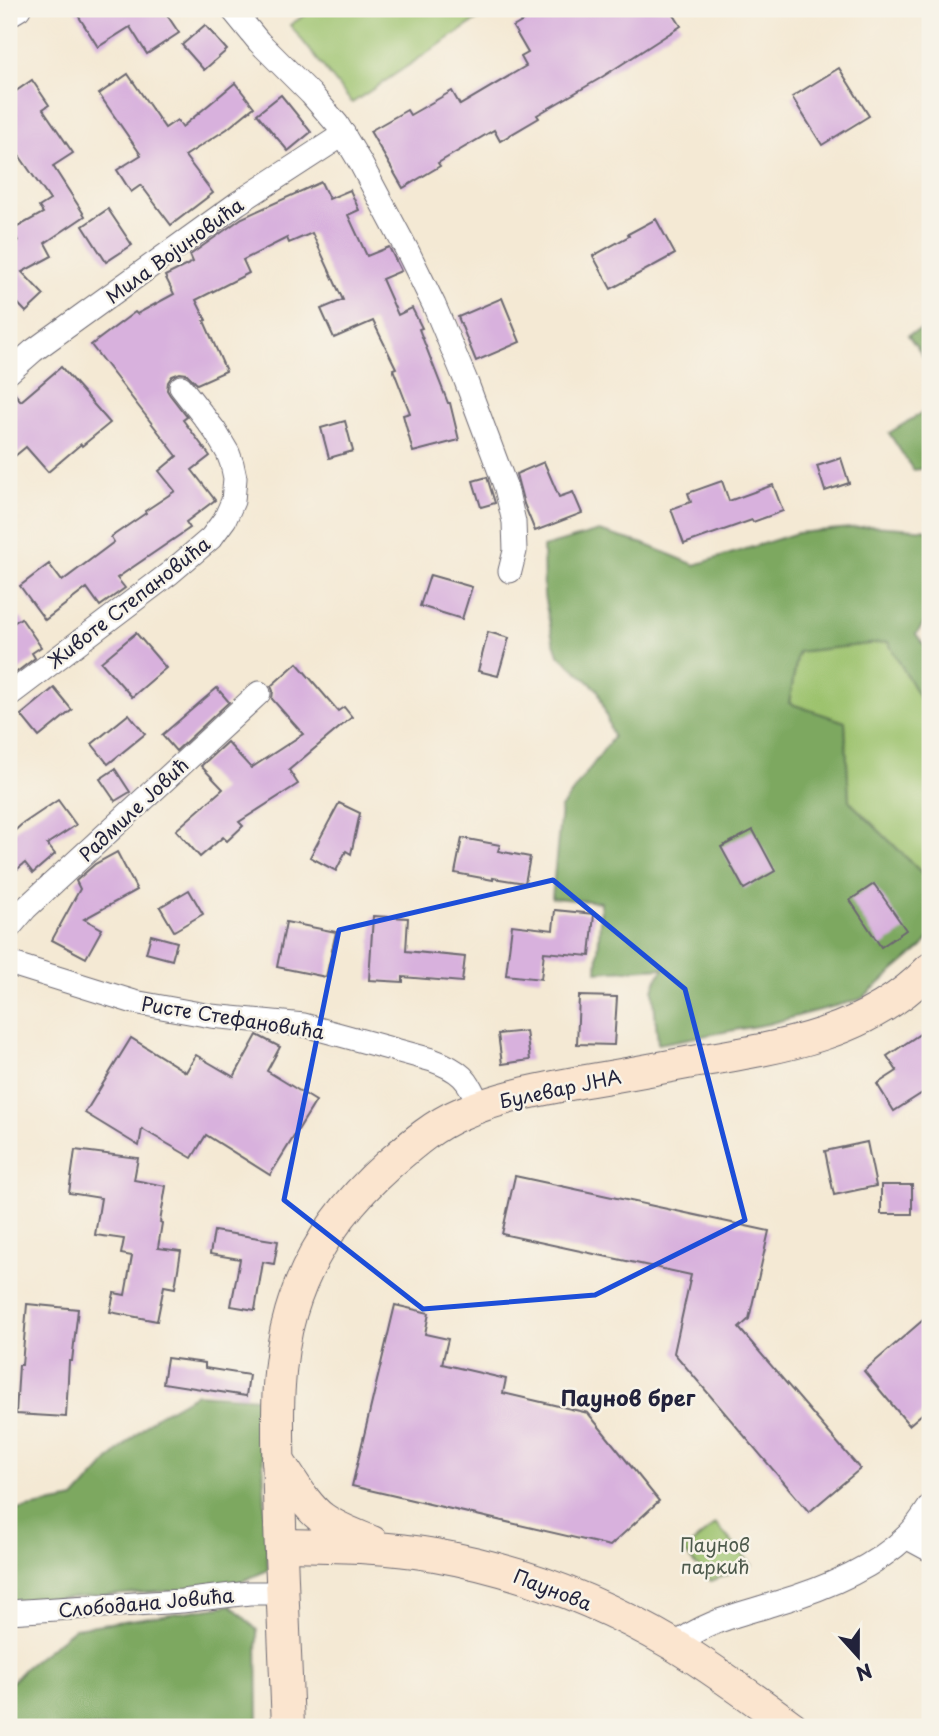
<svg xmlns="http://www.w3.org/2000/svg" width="939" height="1736" font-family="'Playpen Sans',sans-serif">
	<rect width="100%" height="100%" fill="#f7f3e8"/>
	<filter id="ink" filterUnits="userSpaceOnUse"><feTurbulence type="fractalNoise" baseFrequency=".0143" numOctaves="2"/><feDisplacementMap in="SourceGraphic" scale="14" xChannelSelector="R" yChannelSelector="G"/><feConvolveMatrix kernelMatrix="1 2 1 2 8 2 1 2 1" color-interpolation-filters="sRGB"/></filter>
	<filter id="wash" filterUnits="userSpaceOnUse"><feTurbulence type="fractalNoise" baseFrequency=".00686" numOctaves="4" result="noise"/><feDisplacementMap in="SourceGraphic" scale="28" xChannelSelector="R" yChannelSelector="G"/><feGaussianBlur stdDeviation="1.57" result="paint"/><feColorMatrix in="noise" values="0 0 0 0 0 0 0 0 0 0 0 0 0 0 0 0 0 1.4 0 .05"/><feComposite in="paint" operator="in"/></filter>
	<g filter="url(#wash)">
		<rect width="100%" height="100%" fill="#f4e9d4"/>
		<!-- green -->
		<g fill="#9cc26d" stroke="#5f7254" stroke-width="2">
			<polygon points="314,9 493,9 352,103 290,25"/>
			<polygon points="889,641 930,717 930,881 849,801 845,722 789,704 798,652"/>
			<polygon points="716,1524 752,1565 711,1581 683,1551"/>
		</g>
		<!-- forest -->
		<g fill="#7da860" stroke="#50654e" stroke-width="2">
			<polygon points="930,326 930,366 908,335"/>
			<polygon points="930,408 930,468 913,470 889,433"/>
			<polygon points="872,526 930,530 930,616 916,634 930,654 930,717 888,642 798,652 789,703 845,722 849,801 930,881 930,937 922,947 861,999 768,1024 658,1044 653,990 658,976 665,968 597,972 601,902 552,898 561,808 613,737 598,690 558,654 553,640 544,596 543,547 599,531 647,545 695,565 797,533"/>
			<polygon points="196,1394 260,1398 268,1570 229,1587 9,1602 9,1509 17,1510 74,1499 109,1460 155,1417"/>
			<polygon points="231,1605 257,1630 258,1727 9,1727 9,1685 25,1668 75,1628"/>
		</g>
		<g id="blocks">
			<!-- building -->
			<g fill="#d8b1dd">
				<polygon points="74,9 163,9 179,33 147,54 130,27 98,47"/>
				<polygon points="544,9 670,9 681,26 599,79 537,115 539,118 500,141 494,130 438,163 440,166 403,188 370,131 407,110 410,115 452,91 460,105 526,66 521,57 528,53 513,27"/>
				<polygon points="205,25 227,50 204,70 182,45"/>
				<polygon points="839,68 869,116 822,145 792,97"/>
				<polygon points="128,74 165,128 177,120 182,127 235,83 254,107 227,129 185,156 213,193 171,225 141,185 131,192 117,170 141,155 99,94"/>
				<polygon points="32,80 49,105 43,109 73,153 53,166 85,216 45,243 52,256 22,272 44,295 26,312 9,294 9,246 18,241 12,230 43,213 39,207 50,200 9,141 9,96"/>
				<polygon points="281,95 311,132 288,151 257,114"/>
				<polygon points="321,182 329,199 350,190 359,210 348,215 367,256 389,247 401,271 382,279 398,315 412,308 422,328 419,329 448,403 450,403 459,440 413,452 403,415 410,413 393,369 396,368 373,321 334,338 321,309 343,300 312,233 289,243 287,238 243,260 249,273 196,300 206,320 204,321 226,371 197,384 187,374 180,373 172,376 168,382 167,390 170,395 187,417 183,420 210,456 192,470 215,500 186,522 190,528 117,578 125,588 100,606 87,588 45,620 20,586 49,564 62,581 114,542 111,537 146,513 145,511 175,491 159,471 177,456 91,345 135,312 137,314 174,294 165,276 193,262 190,255 242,218"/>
				<polygon points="108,209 132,245 106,262 83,226"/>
				<polygon points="656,219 675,254 611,289 593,256 629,236 628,234"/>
				<polygon points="502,298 520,342 476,361 458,317"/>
				<polygon points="61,367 110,423 82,446 81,444 48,472 26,447 9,461 9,387 21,401"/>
				<polygon points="345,421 353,451 329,458 321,428"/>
				<polygon points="841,458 849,483 825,491 817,466"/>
				<polygon points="544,462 559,497 573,492 582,513 535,531 524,504 516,474"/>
				<polygon points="487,477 495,503 481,507 473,481"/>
				<polygon points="722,481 729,501 773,485 783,511 753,522 752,520 684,544 671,509 691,502 688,493"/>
				<polygon points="430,575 472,587 462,619 420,606"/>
				<polygon points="21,618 41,647 32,653 35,658 9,678 9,626"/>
				<polygon points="488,632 509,638 498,676 478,671"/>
				<polygon points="136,633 166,668 132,697 101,662"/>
				<polygon points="297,663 338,711 344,707 352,717 289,770 298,784 239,822 243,826 227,841 223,837 200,857 176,830 223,789 201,766 227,742 251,768 303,734 272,699 273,691 271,686"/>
				<polygon points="54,688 72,710 39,737 21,715"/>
				<polygon points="217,688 229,702 176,751 162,735"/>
				<polygon points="129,714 145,734 108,764 92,744"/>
				<polygon points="115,769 130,792 115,801 100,779"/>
				<polygon points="58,800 76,825 47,844 55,854 33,873 25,863 9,876 9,836 21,825"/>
				<polygon points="339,803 360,813 351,854 346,851 336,871 310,857"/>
				<polygon points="753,830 775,871 744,889 721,847"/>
				<polygon points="462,838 500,845 498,851 530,857 525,883 493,878 493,880 455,873"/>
				<polygon points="117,852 137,890 84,919 102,929 86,958 52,940 80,889 76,881 95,864"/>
				<polygon points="874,884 906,930 881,947 850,900"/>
				<polygon points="189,890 203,914 174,931 160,907"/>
				<polygon points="555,910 594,914 590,956 544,952 541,979 506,975 512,925 553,930"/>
				<polygon points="373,916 408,918 406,951 465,957 462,982 403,977 403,982 369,980"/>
				<polygon points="286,922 336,932 326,977 277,967"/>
				<polygon points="151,935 177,942 172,960 146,953"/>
				<polygon points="579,996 617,997 614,1045 577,1044"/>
				<polygon points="526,1031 530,1060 502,1064 498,1034"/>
				<polygon points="920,1034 930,1049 930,1088 894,1111 877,1084 897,1071 887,1056"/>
				<polygon points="257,1035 280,1047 267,1071 316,1101 270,1175 206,1135 192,1158 142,1129 139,1146 85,1113 131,1038 186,1072 196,1055 234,1077"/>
				<polygon points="867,1142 876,1186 834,1195 825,1151"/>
				<polygon points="75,1150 138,1158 134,1180 166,1186 160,1222 162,1223 158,1248 181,1251 175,1288 164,1286 157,1321 110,1312 114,1293 125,1295 132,1256 121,1254 124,1239 95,1235 101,1198 69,1193"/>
				<polygon points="515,1176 769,1231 749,1319 739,1328 860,1469 809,1512 674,1353 691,1275 502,1234"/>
				<rect x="881" y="1185" width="31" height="29"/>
				<polygon points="214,1231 278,1241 274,1264 263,1262 255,1310 231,1306 240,1259 210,1254"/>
				<polygon points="27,1304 78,1309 72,1361 69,1361 66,1417 16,1414 19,1365 22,1365"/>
				<polygon points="395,1305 429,1313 425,1334 448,1339 442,1364 506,1379 503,1393 588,1413 659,1501 610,1546 352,1486"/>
				<polygon points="930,1314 930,1407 909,1425 864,1371"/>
				<polygon points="167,1358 205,1363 205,1368 249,1375 246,1396 163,1383"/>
			</g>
		</g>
	</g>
	<g filter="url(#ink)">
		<use href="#blocks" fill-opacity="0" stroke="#6c6871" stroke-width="2"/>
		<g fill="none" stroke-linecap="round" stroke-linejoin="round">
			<!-- street casing -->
			<g stroke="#6c6871" stroke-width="25">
				<g id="street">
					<polyline points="232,9 259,42 311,94 337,124 360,162 409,254 434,305 466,381 506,488 514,522 515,551 510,571"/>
					<polyline points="9,15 19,9"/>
					<polyline points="9,372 33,351 238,203 344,134"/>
					<polyline points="9,695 170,573 211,538 225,519 233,501 235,478 232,464 228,453 215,431 181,387"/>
					<polyline points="9,928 26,908 259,693"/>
					<path d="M 9,963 L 134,1002 L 211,1016 L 304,1025 L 432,1060 C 460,1070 469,1079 479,1106"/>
					<polyline points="906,1537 930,1550"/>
					<polyline points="9,1612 182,1601 249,1593 283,1593"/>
					<path d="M 674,1646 C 703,1622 738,1615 773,1604 C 818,1591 873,1569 907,1536 C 916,1527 923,1517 930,1506"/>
				</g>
			</g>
			<!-- secondary casing -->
			<g stroke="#6c6871" stroke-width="34">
				<g id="secondary">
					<path d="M 278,1461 C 292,1480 304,1504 322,1518 C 337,1529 355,1535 372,1542"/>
					<path d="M 281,1545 C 332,1546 385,1546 435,1555 C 520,1570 600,1601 674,1645 C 715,1670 754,1699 792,1727"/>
					<path d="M 288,1727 C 285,1648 281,1569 279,1490 C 278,1432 274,1369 291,1312 C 308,1255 343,1205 388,1165 C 410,1146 432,1126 460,1114 C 499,1097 539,1090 580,1082 C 617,1076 655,1069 692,1062 C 778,1048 867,1035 930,969"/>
				</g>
			</g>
			<!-- street -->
			<use href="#street" stroke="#fff" stroke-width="23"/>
			<!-- secondary -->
			<use href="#secondary" stroke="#fbe5cf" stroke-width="32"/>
		</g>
	</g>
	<!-- marked area -->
	<path fill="none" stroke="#1d4ed8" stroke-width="5" stroke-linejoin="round" d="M 553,880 L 685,989 L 745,1220 L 595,1295 L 423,1309 L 284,1200 L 339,930 Z"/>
	<g text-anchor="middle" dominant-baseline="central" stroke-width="5" stroke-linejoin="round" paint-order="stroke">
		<!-- street labels -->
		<g font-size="19" fill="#22223b" stroke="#f7f3e8">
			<text transform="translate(174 250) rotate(-36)">Мила Војиновића</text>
			<text transform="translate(128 602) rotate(-38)">Животе Степановића</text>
			<text transform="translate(133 809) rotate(-43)">Радмиле Јовић</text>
			<text transform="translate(233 1017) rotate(9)">Ристе Стефановића</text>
			<text transform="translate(560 1088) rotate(-12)">Булевар ЈНА</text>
			<text transform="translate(553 1589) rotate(21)">Паунова</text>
			<text transform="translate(146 1602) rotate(-5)">Слободана Јовића</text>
		</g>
		<!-- park labels -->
		<g font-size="19" fill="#4d5a4c" stroke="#f7f3e8">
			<text x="715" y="1544">Паунов<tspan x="715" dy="22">паркић</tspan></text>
		</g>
		<!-- neighbourhood labels -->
		<g font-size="21" font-weight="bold" fill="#22223b" stroke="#f7f3e8">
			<text x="628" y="1397">Паунов брег</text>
		</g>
	</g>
	<!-- margin -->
	<rect width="939" height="1736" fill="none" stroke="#f7f3e8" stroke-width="35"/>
	<!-- north arrow -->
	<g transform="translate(858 1656) rotate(159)" stroke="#f7f3e8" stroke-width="5" paint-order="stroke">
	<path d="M0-5L12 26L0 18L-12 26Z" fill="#22223b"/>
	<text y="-10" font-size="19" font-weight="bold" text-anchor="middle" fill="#22223b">N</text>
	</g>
</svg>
